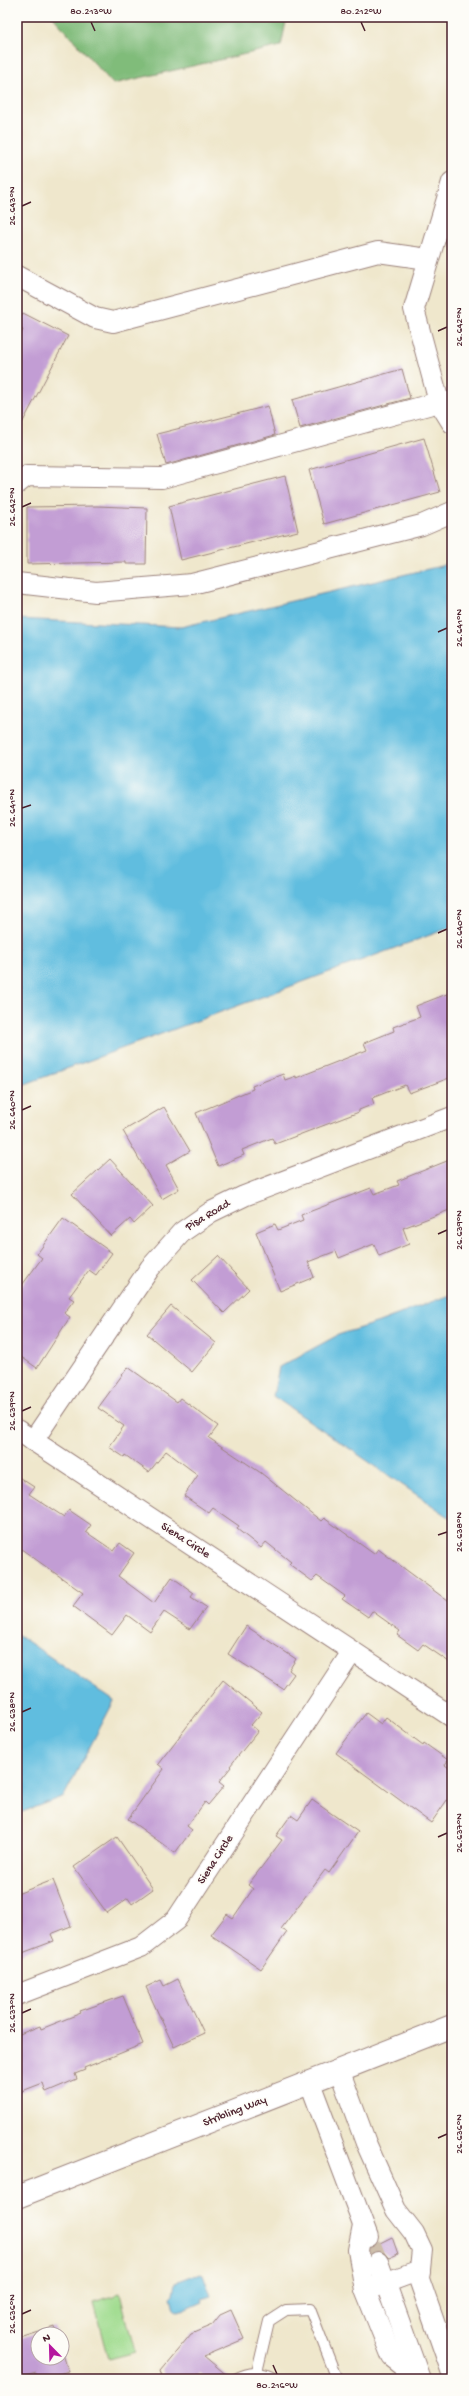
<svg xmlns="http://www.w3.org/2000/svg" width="469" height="2396" font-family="'Gochi Hand',sans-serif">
	<rect width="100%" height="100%" fill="#fdfcf7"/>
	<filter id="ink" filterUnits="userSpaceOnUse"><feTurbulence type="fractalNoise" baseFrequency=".025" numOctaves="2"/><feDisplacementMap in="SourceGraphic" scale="8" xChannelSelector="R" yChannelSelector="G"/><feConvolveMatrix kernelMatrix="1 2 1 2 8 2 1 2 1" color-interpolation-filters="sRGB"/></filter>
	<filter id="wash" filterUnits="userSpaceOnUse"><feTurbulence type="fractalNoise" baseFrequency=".012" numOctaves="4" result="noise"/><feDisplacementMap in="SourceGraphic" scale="16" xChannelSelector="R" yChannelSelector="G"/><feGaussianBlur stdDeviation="0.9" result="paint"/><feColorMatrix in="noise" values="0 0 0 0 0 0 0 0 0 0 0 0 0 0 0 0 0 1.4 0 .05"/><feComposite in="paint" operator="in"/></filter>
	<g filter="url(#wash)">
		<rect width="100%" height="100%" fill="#efe7cc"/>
		<!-- green -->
		<polygon fill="#a0dc8f" stroke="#757e5d" points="120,2294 135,2352 108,2359 93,2302"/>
		<!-- forest -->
		<polygon fill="#80bc7a" stroke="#656e52" points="53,17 287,17 281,46 113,84"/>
		<!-- water -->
		<g fill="#61bddf" stroke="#566e85">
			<polygon points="452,561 452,927 17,1087 17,619 181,627 441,566"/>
			<polygon points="452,1294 452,1519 273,1396 279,1367 338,1335 379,1322"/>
			<polygon points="17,1634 114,1701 64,1796 17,1814"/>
			<polygon points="200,2273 203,2274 211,2296 201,2299 202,2302 186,2309 177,2311 174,2309 171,2297 174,2294 176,2282"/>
		</g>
		<g id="blocks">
			<!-- building -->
			<g fill="#c29dd4">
				<polygon points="23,313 68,336 17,433 17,341 23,330 17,327 17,322"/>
				<polygon points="402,369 410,398 300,428 292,400"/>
				<polygon points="268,406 275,435 166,465 157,434"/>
				<polygon points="424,438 440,492 324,524 309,470"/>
				<polygon points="285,476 298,531 181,560 169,506"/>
				<polygon points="97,506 147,508 146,564 126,564 126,562 27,564 27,507"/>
				<polygon points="452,992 452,1077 409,1093 405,1085 372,1098 374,1104 359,1110 359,1112 275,1144 272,1138 242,1150 244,1155 218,1166 196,1113 253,1089 252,1086 283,1074 285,1080 296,1076 296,1078 367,1050 364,1043 394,1031 393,1027 420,1017 416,1006"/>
				<polygon points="164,1107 190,1151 166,1165 179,1189 162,1199 123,1131"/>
				<polygon points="110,1159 153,1206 134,1224 130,1219 111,1236 72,1194"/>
				<polygon points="452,1159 452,1209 403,1228 409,1244 379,1256 374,1244 339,1258 336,1251 308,1262 314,1277 280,1291 256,1232 275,1224 278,1230 303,1220 301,1215 371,1188 374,1194 399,1185 397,1181"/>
				<polygon points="63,1218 112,1253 96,1275 89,1270 69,1297 74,1300 64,1313 70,1317 37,1368 17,1354 17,1292 42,1258 37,1254"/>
				<polygon points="218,1256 249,1289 224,1313 192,1280"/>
				<polygon points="171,1306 216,1343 192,1372 147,1334"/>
				<polygon points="128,1367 177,1402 180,1398 218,1426 209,1438 261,1473 321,1521 324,1518 374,1554 378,1549 452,1604 452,1664 423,1644 418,1650 397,1635 400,1631 372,1611 368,1617 342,1599 345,1596 317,1576 312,1581 289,1564 291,1562 266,1542 261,1548 237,1529 239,1526 213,1508 209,1513 184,1496 198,1475 166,1451 149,1472 125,1455 124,1457 109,1447 124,1426 98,1408"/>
				<polygon points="17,1476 34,1487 29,1494 64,1517 69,1510 91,1525 86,1532 114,1551 120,1543 134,1553 118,1576 154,1603 172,1577 194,1593 191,1597 206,1607 190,1629 164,1612 150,1632 127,1615 112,1635 73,1606 83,1593 17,1546"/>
				<polygon points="246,1626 296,1659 289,1670 294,1674 283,1689 228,1654"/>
				<polygon points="223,1680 262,1712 251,1725 258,1731 230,1766 231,1767 219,1782 224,1786 208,1805 205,1802 187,1826 192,1830 175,1853 128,1819 164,1769 158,1764"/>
				<polygon points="366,1713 381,1724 386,1717 423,1745 424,1743 448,1760 445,1765 452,1770 452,1793 431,1823 336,1753"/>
				<polygon points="312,1800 358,1832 329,1873 325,1870 281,1929 287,1932 261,1969 211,1935 227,1914 233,1918 253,1889 248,1885 282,1840 276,1836 291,1815 298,1820"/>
				<polygon points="117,1837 153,1889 132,1904 128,1898 107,1913 74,1867"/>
				<polygon points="53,1880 71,1926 51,1934 54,1941 17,1955 17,1894"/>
				<polygon points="178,1979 204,2033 174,2047 146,1987 161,1980 164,1986"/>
				<polygon points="123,1996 143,2044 84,2068 85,2070 75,2074 77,2079 46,2092 43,2083 17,2093 17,2035 40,2026 41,2029 81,2013 80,2011"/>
				<polygon points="392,2237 398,2254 389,2258 380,2251 370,2254 370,2248"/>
				<polygon points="231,2310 244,2339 204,2356 229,2377 229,2379 207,2379 199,2373 194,2379 164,2379 161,2370 191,2334 212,2325 220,2315"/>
				<polygon points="55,2327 57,2334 38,2334 38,2358 62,2358 62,2350 68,2371 43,2379 38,2379 36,2373 17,2378 17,2339"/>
			</g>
		</g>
	</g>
	<g filter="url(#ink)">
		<use href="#blocks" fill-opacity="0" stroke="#9c837c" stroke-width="1"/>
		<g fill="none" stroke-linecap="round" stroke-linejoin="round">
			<!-- street-tunnel -->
			<polyline stroke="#cebfac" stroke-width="20" stroke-dasharray="20 10" stroke-linecap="butt" points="371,2245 378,2262"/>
			<!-- lane casing -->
			<g stroke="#9c837c" stroke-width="12">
				<g id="lane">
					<polyline points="257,2372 269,2321 286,2310 310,2309 337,2379"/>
					<path d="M 235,2379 C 249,2372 261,2370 275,2379"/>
				</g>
			</g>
			<!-- street casing -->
			<g stroke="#9c837c" stroke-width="22">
				<g id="street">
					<polyline points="452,182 414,309 439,402 452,423"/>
					<polyline points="17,276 95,318 113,322 378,252 428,259"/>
					<polyline points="17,484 27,476 162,478 439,402 452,402"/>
					<polyline points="17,583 96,592 192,584 422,525 452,512"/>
					<polyline points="17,1430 452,1717"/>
					<polyline points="33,1441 150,1268 182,1232 211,1212 244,1196 452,1117"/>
					<polyline points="17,1995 141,1947 176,1920 352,1652"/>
					<polyline points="340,2072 366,2143 396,2210 414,2233 422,2250 419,2279 452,2373"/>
					<polyline points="310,2083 368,2237"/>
					<polyline points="363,2225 358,2250 365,2290 392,2357 420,2379"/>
					<polyline points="378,2262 420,2379"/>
					<polyline points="374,2287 420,2270"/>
				</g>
			</g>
			<!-- secondary casing -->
			<g stroke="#9c837c" stroke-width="24">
				<polyline id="secondary" points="17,2197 452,2026"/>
			</g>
			<!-- lane -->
			<use href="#lane" stroke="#fff" stroke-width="10"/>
			<!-- street -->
			<use href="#street" stroke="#fff" stroke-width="20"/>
			<!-- secondary -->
			<use href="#secondary" stroke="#fff" stroke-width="22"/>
		</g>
	</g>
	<!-- ticks -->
	<path fill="none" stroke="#4a1f2b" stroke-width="1.5" d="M 91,22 L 95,31M 361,22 L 365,31M 22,206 L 31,202M 438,331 L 447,327M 22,507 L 31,503M 438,632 L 447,628M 22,808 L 31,805M 438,933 L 447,929M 22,1110 L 31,1106M 438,1234 L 447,1230M 22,1411 L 31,1407M 438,1535 L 447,1532M 22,1712 L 31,1708M 438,1837 L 447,1833M 22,2013 L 31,2009M 438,2138 L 447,2134M 22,2314 L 31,2310M 273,2365 L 277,2374"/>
	<g text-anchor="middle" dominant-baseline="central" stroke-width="3.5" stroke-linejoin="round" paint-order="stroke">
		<!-- street labels -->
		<g font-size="12" fill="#4a1f2b" stroke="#fdfcf7">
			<text transform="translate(208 1216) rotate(-31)">Pisa Road</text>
			<text transform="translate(185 1541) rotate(33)">Siena Circle</text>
			<text transform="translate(216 1860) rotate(-57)">Siena Circle</text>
			<text transform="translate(235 2112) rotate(-21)">Stribling Way</text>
		</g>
	</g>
	<!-- margin -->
	<rect width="469" height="2396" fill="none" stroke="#fdfcf7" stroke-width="44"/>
	<!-- north arrow -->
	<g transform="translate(50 2346) rotate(337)"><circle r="19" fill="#fdfcf7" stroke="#b5a4a5"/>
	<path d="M0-3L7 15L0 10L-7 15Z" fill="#b5179e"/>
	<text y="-6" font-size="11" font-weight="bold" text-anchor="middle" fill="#4a1f2b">N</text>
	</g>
	<rect x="22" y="22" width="425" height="2352" fill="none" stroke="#4a1f2b" stroke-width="1.5"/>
	<g font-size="10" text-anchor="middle" fill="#4a1f2b">
		<text x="91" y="14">80.213°W</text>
		<text x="361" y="14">80.212°W</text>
		<text transform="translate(11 206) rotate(-90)" y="4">26.643°N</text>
		<text transform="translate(458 327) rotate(-90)" y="4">26.642°N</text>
		<text transform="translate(11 507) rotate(-90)" y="4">26.642°N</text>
		<text transform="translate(458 628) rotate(-90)" y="4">26.641°N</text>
		<text transform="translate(11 808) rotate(-90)" y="4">26.641°N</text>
		<text transform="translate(458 929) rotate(-90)" y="4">26.640°N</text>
		<text transform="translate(11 1110) rotate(-90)" y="4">26.640°N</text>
		<text transform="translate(458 1230) rotate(-90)" y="4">26.639°N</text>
		<text transform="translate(11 1411) rotate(-90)" y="4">26.639°N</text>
		<text transform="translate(458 1532) rotate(-90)" y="4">26.638°N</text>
		<text transform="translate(11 1712) rotate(-90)" y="4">26.638°N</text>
		<text transform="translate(458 1833) rotate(-90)" y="4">26.637°N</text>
		<text transform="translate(11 2013) rotate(-90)" y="4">26.637°N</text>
		<text transform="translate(458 2134) rotate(-90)" y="4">26.636°N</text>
		<text transform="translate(11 2314) rotate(-90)" y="4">26.636°N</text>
		<text x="277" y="2388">80.216°W</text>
	</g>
</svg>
